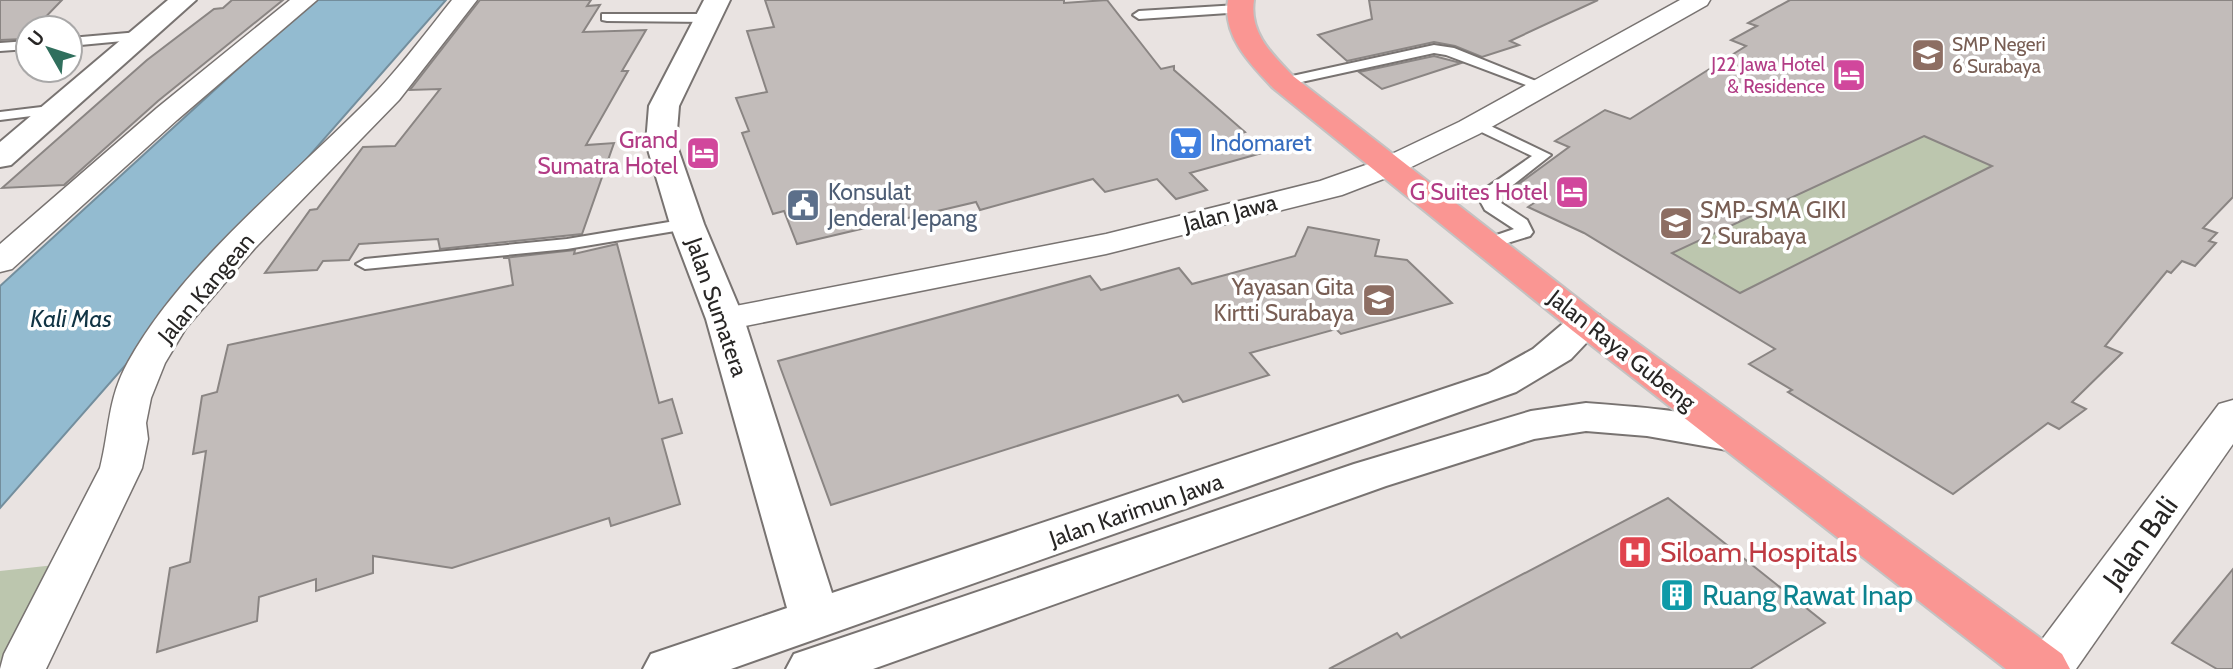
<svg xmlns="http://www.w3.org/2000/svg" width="2233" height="669" font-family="Cabin,sans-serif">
	<rect width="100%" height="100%" fill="#e9e3e1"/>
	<!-- green -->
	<g fill="#bcc6ae">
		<polygon points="1924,136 1992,166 1739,293 1672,253"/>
		<polygon points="64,564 0,665 0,571"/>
	</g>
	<!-- water -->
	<polygon fill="#93bbd0" stroke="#738e9d" stroke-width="2" points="313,0 446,0 0,508 0,286"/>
	<!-- building -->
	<g fill="#c2bcba" stroke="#8a8583" stroke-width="2" fill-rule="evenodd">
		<polygon points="0,0 62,0 35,28 28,28 24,39 0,40"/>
		<polygon points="232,0 283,0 158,101 64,185 2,188 147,60 214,9 223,8"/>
		<polygon points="480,0 591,0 587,6 600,5 583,32 646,30 622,71 628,71 586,145 614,143 582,234 440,249 438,239 359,244 349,260 323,261 317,270 265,273 310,210 317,209 363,147 395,146 440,89 410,90"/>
		<polygon points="765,0 1064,0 1064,3 1107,0 1161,69 1174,66 1174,70 1245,132 1239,134 1262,153 1190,173 1207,190 1176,199 1157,179 1105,192 1093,179 980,210 976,202 797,244 784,211 773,214 742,133 749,131 736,98 767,92 747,31 774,27"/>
		<polygon points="1369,0 1598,0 1510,41 1519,45 1482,57 1455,46 1434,42 1347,61 1318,35 1372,19"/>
		<path d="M 1790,0 L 2233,0 L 2233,197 L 2203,228 L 2217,233 L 2209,241 L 2216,243 L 2195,266 L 2182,261 L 2171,273 L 2167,271 L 2105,346 L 2122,353 L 2072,402 L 2086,409 L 2059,429 L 2048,423 L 1953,494 L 1788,392 L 1792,390 L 1749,364 L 1775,349 L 1584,233 L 1528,207 L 1534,203 L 1509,191 L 1569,147 L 1555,141 L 1605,110 L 1630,119 L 1746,46 L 1731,40 L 1757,26 L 1748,23 ZM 1924,136 L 1992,166 L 1740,293 L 1672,253 Z"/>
		<polygon points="1434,56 1461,63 1382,89 1359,72"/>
		<polygon points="1308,227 1379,240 1375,256 1407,260 1452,303 1341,334 1336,329 1250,353 1269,375 1183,402 1178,395 831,505 778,361 1090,276 1101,290 1179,268 1192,284 1295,256"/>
		<polygon points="617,244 659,403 672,399 682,433 662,439 680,504 611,526 609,518 452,568 373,556 373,573 316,591 316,579 259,597 257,621 157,652 170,568 190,562 206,451 193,454 202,396 217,392 228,345 513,285 509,258 503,258 575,250 574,254"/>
		<polygon points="1668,498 1825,623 1750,669 1329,669 1397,633 1401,638"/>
		<polygon points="2233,569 2233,669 2217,669 2172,643"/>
	</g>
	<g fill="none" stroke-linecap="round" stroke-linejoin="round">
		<!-- service casing -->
		<g stroke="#787371" stroke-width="4">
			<g id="service">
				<polygon points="1238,5 1243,6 1243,12 1139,19 1133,15 1139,11"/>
				<polygon points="602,14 709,14 716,18 709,22 607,21 602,20"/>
				<polygon points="139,32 144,33 144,39 70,46 70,38"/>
				<polygon points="28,41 28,49 0,51 0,43"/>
				<polygon points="1434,45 1454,48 1551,87 1549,90 1539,90 1446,55 1434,53 1283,86 1276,82 1283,78"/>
				<polygon points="58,105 65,109 63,112 0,120 0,112"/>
				<polygon points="1476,119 1551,155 1495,199 1527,220 1533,232 1530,236 1488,249 1479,244 1482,240 1514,229 1485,210 1479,199 1486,188 1532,156 1471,127 1468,124"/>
				<polygon points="687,219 696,224 693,228 567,249 365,269 356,264 365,259 567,239"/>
			</g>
		</g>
		<!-- minor casing -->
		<g stroke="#787371" stroke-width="3">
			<g id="minor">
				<polygon points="290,0 317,0 177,120 12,269 0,272 0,244 157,108"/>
				<path d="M 452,0 L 477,0 L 399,100 L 255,248 L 186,328 L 165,363 L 151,398 L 146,423 L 148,439 L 142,468 L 46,669 L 0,669 L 4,654 L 100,468 C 110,429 107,400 128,362 C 184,261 298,173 378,90 C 404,62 428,30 452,0 Z"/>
				<polygon points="1680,0 1710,0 1707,5 1479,134 1399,173 1342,195 1106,254 725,330 712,327 707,319 712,311 725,308 1106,234 1320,181 1377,161 1459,122"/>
				<polygon points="2233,400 2233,444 2076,669 2023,669 2031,654 2219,404"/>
			</g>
		</g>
		<!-- tertiary casing -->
		<g stroke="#787371" stroke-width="4">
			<g id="tertiary">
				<polygon points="704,0 730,0 679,106 676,143 704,224 744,319 832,593 1488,374 1533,349 1573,315 1586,311 1599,315 1605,323 1571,359 1516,392 731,669 643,669 651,654 787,608 706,319 670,224 646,143 649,106"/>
				<path d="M 1586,403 C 1640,407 1696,411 1748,426 L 1754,436 L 1748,446 L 1733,451 L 1647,436 L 1586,431 L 1534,439 L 1386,486 L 873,669 L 786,669 L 794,654 L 1354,464 L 1531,411 Z"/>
			</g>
		</g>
		<!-- secondary casing -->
		<g stroke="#787371" stroke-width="4">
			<polygon id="secondary" points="168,0 196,0 11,165 0,167 0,142"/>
		</g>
		<!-- trunk casing -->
		<g stroke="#c3c2c2" stroke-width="4">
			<path id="trunk" d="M 1228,0 L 1254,0 C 1249,33 1272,54 1293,76 L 1599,315 L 2062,654 L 2070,669 L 2006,669 L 1573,331 L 1273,88 C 1250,64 1222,36 1228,0 Z"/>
		</g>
		<!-- service -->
		<use href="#service" fill="#fff" fill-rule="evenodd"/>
		<!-- minor -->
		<use href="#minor" fill="#fff" fill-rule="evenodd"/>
		<!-- tertiary -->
		<use href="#tertiary" fill="#fff" fill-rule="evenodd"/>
		<!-- secondary -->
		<use href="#secondary" fill="#fff" fill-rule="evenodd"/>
		<!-- trunk -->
		<use href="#trunk" fill="#fa9693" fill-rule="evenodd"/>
	</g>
	<!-- icons -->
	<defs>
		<g id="school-square" transform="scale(1.75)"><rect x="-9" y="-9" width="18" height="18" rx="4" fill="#8d6e63" stroke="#fff"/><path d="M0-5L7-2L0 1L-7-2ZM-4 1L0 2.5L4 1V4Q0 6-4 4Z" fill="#fff"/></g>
		<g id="hotel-square" transform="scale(1.75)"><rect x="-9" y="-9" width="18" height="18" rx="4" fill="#d1479c" stroke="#fff"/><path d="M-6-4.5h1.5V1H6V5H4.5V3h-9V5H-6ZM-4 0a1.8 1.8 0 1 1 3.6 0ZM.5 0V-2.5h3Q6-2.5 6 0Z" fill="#fff"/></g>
		<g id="supermarket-square" transform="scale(1.75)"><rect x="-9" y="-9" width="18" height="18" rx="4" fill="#3f7fe0" stroke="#fff"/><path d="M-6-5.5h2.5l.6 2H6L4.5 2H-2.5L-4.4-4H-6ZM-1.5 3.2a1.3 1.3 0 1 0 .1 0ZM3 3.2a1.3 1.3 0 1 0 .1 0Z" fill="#fff"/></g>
		<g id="civic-square" transform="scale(1.75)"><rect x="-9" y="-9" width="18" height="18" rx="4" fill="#5c6f8a" stroke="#fff"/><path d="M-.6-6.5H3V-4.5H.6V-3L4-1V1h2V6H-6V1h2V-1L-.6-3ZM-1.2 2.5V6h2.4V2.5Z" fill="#fff"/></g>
		<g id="hospital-square" transform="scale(1.75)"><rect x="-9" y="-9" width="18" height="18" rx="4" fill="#e0444e" stroke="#fff"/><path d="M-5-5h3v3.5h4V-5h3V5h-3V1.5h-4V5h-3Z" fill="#fff"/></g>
		<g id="building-square" transform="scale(1.75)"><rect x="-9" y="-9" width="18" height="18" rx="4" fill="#0f9aa8" stroke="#fff"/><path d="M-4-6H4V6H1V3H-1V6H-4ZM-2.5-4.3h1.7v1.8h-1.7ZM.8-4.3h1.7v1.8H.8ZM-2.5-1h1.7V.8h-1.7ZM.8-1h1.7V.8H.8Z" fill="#fff"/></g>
	</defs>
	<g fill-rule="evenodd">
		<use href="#school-square" x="1928" y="55"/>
		<use href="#hotel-square" x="1849" y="75"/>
		<use href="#supermarket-square" x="1186" y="143"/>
		<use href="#hotel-square" x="703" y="153"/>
		<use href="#hotel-square" x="1572" y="192"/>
		<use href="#civic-square" x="803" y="205"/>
		<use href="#school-square" x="1676" y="223"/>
		<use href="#school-square" x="1379" y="300"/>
		<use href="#hospital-square" x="1635" y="552"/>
		<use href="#building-square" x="1677" y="595"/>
	</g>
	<g text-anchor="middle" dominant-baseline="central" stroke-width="7" stroke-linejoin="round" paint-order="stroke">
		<!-- far-education labels -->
		<g font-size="19" fill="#785e54" stroke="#fff" text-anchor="start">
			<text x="1952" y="44">SMP Negeri<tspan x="1952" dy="22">6 Surabaya</tspan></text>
		</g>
		<!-- far-hotel labels -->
		<g font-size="19" fill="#b23c85" stroke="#fff" text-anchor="end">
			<text x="1825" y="64">J22 Jawa Hotel<tspan x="1825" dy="22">&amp; Residence</tspan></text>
		</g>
		<!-- hotel labels -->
		<g font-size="23" fill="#b23c85" stroke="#fff" text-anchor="end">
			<text x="678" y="140">Grand<tspan x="678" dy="26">Sumatra Hotel</tspan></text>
			<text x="1548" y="192">G Suites Hotel</text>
		</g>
		<!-- shop labels -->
		<g font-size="23" fill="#366cbe" stroke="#fff" text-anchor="start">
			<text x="1210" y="143">Indomaret</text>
		</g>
		<!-- service labels -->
		<g font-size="23" fill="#4e5e75" stroke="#fff" text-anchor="start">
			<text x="828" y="192">Konsulat<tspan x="828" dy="26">Jenderal Jepang</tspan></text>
		</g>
		<!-- education labels -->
		<g font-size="23" fill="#785e54" stroke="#fff" text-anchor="start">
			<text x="1700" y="210">SMP-SMA GIKI<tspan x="1700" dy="26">2 Surabaya</tspan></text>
			<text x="1354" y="287" text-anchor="end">Yayasan Gita<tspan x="1354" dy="26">Kirtti Surabaya</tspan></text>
		</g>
		<!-- street labels -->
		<g font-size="23" fill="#282625" stroke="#fff">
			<text transform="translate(1230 213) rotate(-14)">Jalan Jawa</text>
			<text transform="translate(206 288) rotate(-50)">Jalan Kangean</text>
			<text transform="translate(717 307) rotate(71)">Jalan Sumatera</text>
			<text transform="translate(1622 350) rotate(38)">Jalan Raya Gubeng</text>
			<text transform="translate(1136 510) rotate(-19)">Jalan Karimun Jawa</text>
		</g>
		<!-- water labels -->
		<g font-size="24" font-style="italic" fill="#113444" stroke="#fff">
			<text x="71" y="318">Kali Mas</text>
		</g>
		<!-- near-street labels -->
		<g font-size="28" fill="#282625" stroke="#fff">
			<text transform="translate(2140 542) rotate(-54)">Jalan Bali</text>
		</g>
		<!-- near-health labels -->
		<g font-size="28" fill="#be3a42" stroke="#fff" text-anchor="start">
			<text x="1660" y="552">Siloam Hospitals</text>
		</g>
		<!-- near-culture labels -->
		<g font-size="28" fill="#0d838f" stroke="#fff" text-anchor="start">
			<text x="1702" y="595">Ruang Rawat Inap</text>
		</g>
	</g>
	<!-- north arrow -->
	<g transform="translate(49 49) rotate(309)"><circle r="33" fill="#ffffff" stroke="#a9a8a8" stroke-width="2"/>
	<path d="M0-5L12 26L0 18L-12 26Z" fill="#306f5d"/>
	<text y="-10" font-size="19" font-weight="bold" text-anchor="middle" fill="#282625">U</text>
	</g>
</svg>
